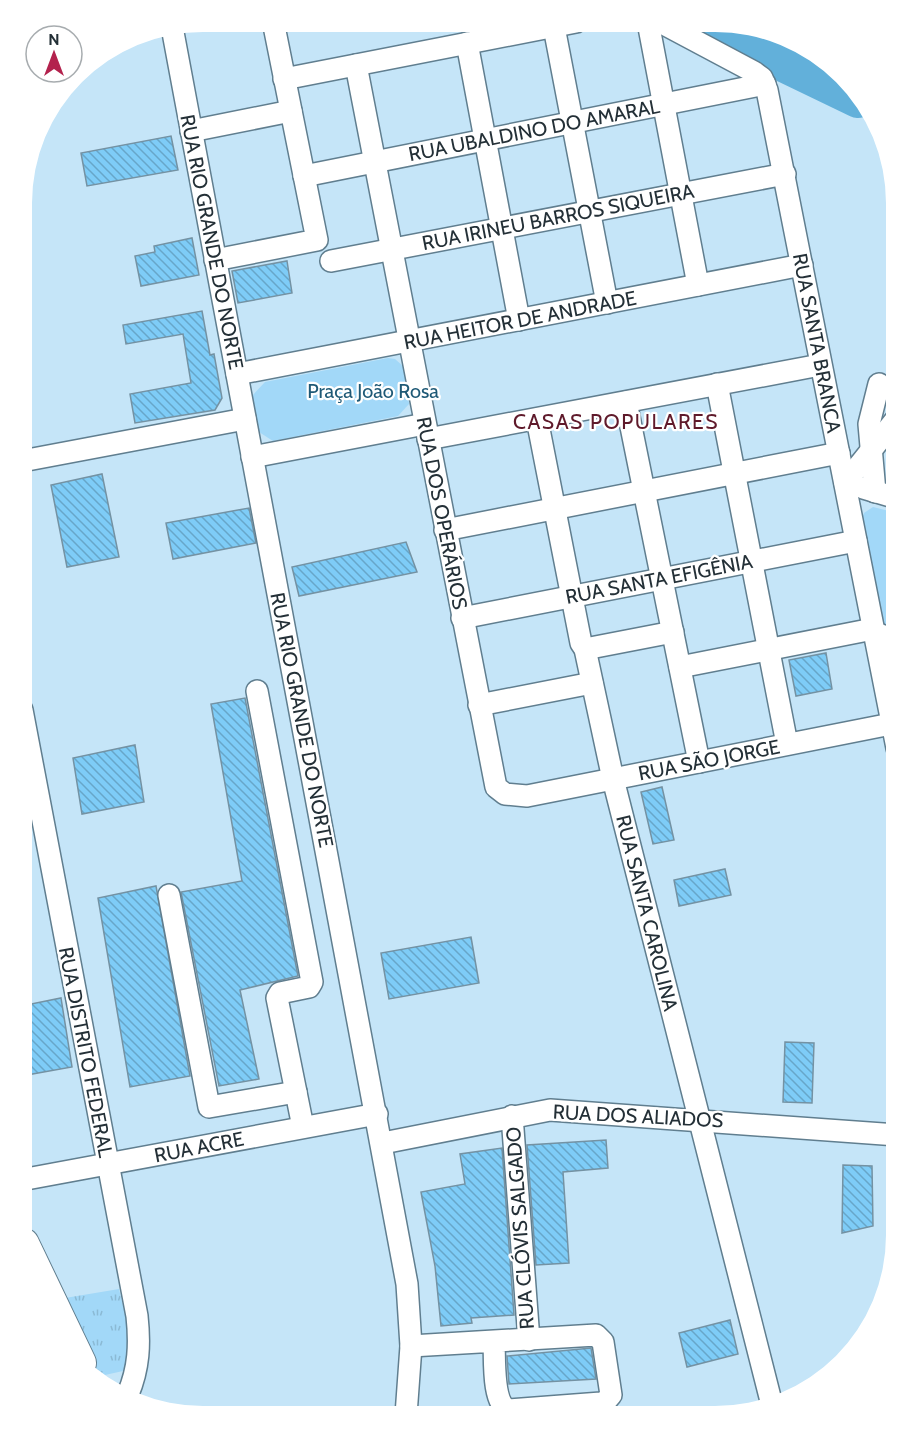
<svg xmlns="http://www.w3.org/2000/svg" width="918" height="1437" font-family="Cabin,sans-serif">
	<defs>
		<pattern id="grass-tufts" width="24" height="20" patternUnits="userSpaceOnUse" patternTransform="scale(1.5)"><rect width="24" height="20" fill="#a2d8f8"/><path d="M3 7l-1-3M5 7V3M7 7l1-3M15 17l-1-3M17 17v-4M19 17l1-3" fill="none" stroke="#8bbad5"/></pattern>
		<pattern id="building-back-hatch" width="6" height="6" patternUnits="userSpaceOnUse" patternTransform="scale(1.5)"><rect width="6" height="6" fill="#7eccf7"/><path d="M-1 5l2 2M0 0l6 6M5-1l2 2" fill="none" stroke="#67a6c9"/></pattern>
	</defs>
	<rect width="100%" height="100%" fill="#c5e5f8"/>
	<!-- grass -->
	<path fill="url(#grass-tufts)" d="M 119,1289 C 125,1315 135,1346 123,1371 L 105,1375 L 97,1370 L 59,1299 Z"/>
	<!-- park -->
	<g fill="#a2d8f8">
		<polygon points="388,358 395,359 404,367 409,404 398,416 273,441 259,432 251,397 265,382"/>
		<polygon points="873,507 897,513 897,630 884,625 878,619 862,518 864,513"/>
	</g>
	<g fill="none" stroke-linecap="round" stroke-linejoin="round">
		<!-- river -->
		<polyline stroke="#62b0da" stroke-width="36" points="696,22 858,100"/>
	</g>
	<!-- building -->
	<g fill="url(#building-back-hatch)" stroke="#7492a3" stroke-width="1.5">
		<polygon points="171,136 178,170 87,186 81,153"/>
		<polygon points="192,238 199,275 141,286 135,256 155,252 154,246"/>
		<polygon points="287,261 292,293 238,303 232,271"/>
		<polygon points="202,311 210,355 214,354 222,398 215,410 135,423 130,394 191,383 183,334 126,344 123,325"/>
		<polygon points="102,474 119,557 67,567 51,485"/>
		<polygon points="249,508 256,543 173,559 166,523"/>
		<polygon points="406,542 417,572 299,596 292,567"/>
		<polygon points="826,653 832,689 796,696 789,660"/>
		<polygon points="245,698 298,976 240,990 259,1079 219,1086 181,892 242,881 211,704"/>
		<polygon points="135,745 144,802 82,814 73,758"/>
		<polygon points="662,787 674,840 653,844 641,792"/>
		<polygon points="725,869 731,895 679,906 674,880"/>
		<polygon points="156,886 190,1076 130,1087 98,898"/>
		<polygon points="471,937 479,983 389,999 381,953"/>
		<polygon points="61,998 72,1067 21,1076 21,1006"/>
		<polygon points="785,1042 814,1043 812,1103 783,1102"/>
		<polygon points="606,1140 608,1168 563,1172 569,1263 536,1265 527,1145"/>
		<polygon points="502,1148 514,1315 471,1318 472,1323 441,1326 435,1266 421,1192 465,1184 460,1154"/>
		<polygon points="843,1165 872,1166 873,1226 842,1233"/>
		<polygon points="730,1320 738,1354 687,1367 679,1333"/>
		<polygon points="591,1348 596,1379 509,1384 507,1356"/>
	</g>
	<g fill="none" stroke-linecap="round" stroke-linejoin="round">
		<!-- minor casing -->
		<g stroke="#607e8f" stroke-width="24">
			<g id="minor">
				<polyline points="648,22 698,285"/>
				<polyline points="660,22 754,72 762,78 767,90 897,748"/>
				<polyline points="172,27 407,1284 411,1346 406,1415"/>
				<polyline points="554,27 607,303"/>
				<polyline points="467,43 519,320"/>
				<polyline points="356,65 496,787 505,794 527,796 891,724"/>
				<polyline points="284,79 576,22"/>
				<polyline points="191,131 291,111"/>
				<polyline points="304,176 765,84"/>
				<polyline points="215,260 317,240 273,21"/>
				<polyline points="331,261 785,174"/>
				<polyline points="237,374 802,265"/>
				<polyline points="717,384 787,744"/>
				<polyline points="626,402 699,762"/>
				<polyline points="537,419 581,643 585,649 613,779 772,1405"/>
				<polyline points="428,439 820,365"/>
				<polyline points="252,457 425,424"/>
				<polyline points="22,461 245,419"/>
				<polyline points="845,483 897,418"/>
				<polyline points="863,488 897,498"/>
				<polyline points="875,492 869,424 879,384"/>
				<polyline points="445,530 839,453"/>
				<polyline points="462,618 856,541"/>
				<polyline points="873,632 897,641"/>
				<polyline points="585,649 673,632"/>
				<polyline points="680,667 873,629"/>
				<polyline points="257,691 312,982 309,987 280,993 277,998 303,1127"/>
				<polyline points="479,705 592,683"/>
				<path d="M 22,710 L 137,1316 C 140,1344 139,1368 128,1394"/>
				<polyline points="169,895 209,1107 296,1092"/>
				<polyline points="512,1116 529,1340"/>
				<polyline points="383,1143 550,1110 897,1135"/>
				<polyline points="21,1180 377,1114"/>
				<path d="M 411,1346 L 596,1335 L 603,1342 L 611,1395 L 605,1402 L 601,1403 L 508,1410 C 492,1402 495,1359 494,1342"/>
			</g>
		</g>
		<!-- highway casing -->
		<g stroke="#607e8f" stroke-width="34">
			<polyline id="highway" points="23,1244 80,1363"/>
		</g>
		<!-- minor -->
		<use href="#minor" stroke="#fff" stroke-width="21"/>
		<!-- highway -->
		<use href="#highway" stroke="#fff" stroke-width="32"/>
	</g>
	<g text-anchor="middle" dominant-baseline="central" stroke-width="4.5" stroke-linejoin="round" paint-order="stroke">
		<!-- street labels -->
		<g font-size="20" fill="#243037" stroke="#fff">
			<text transform="translate(534 130) rotate(-11)">RUA UBALDINO DO AMARAL</text>
			<text transform="translate(558 217) rotate(-11)">RUA IRINEU BARROS SIQUEIRA</text>
			<text transform="translate(212 242) rotate(79)">RUA RIO GRANDE DO NORTE</text>
			<text transform="translate(520 320) rotate(-11)">RUA HEITOR DE ANDRADE</text>
			<text transform="translate(817 343) rotate(79)">RUA SANTA BRANCA</text>
			<text transform="translate(442 513) rotate(79)">RUA DOS OPERÁRIOS</text>
			<text transform="translate(659 579) rotate(-11)">RUA SANTA EFIGÊNIA</text>
			<text transform="translate(302 720) rotate(79)">RUA RIO GRANDE DO NORTE</text>
			<text transform="translate(709 760) rotate(-11)">RUA SÃO JORGE</text>
			<text transform="translate(647 913) rotate(76)">RUA SANTA CAROLINA</text>
			<text transform="translate(86 1052) rotate(79)">RUA DISTRITO FEDERAL</text>
			<text transform="translate(638 1116) rotate(3)">RUA DOS ALIADOS</text>
			<text transform="translate(199 1147) rotate(-11)">RUA ACRE</text>
			<text transform="translate(520 1228) rotate(-94)">RUA CLÓVIS SALGADO</text>
		</g>
		<!-- park labels -->
		<g font-size="20" fill="#1e5976" stroke="#fff">
			<text x="373" y="391">Praça João Rosa</text>
		</g>
		<!-- neighbourhood labels -->
		<g font-size="21" letter-spacing="1.5" fill="#5f1a2b" stroke="#fff">
			<text x="616" y="421">CASAS POPULARES</text>
		</g>
	</g>
	<!-- crop -->
	<path d="M0 0H918V1437H0ZM203 32H715A171 171 0 0 1 886 203V1235A171 171 0 0 1 715 1406H203A171 171 0 0 1 32 1235V203A171 171 0 0 1 203 32Z" fill="#fff" fill-rule="evenodd"/>
	<!-- north arrow -->
	<g transform="translate(54 54)"><circle r="28" fill="#ffffff" stroke="#a7acaf" stroke-width="1.5"/>
	<path d="M0-4.5L10 22L0 15L-10 22Z" fill="#b3224d"/>
	<text y="-9" font-size="16" font-weight="bold" text-anchor="middle" fill="#243037">N</text>
	</g>
</svg>
